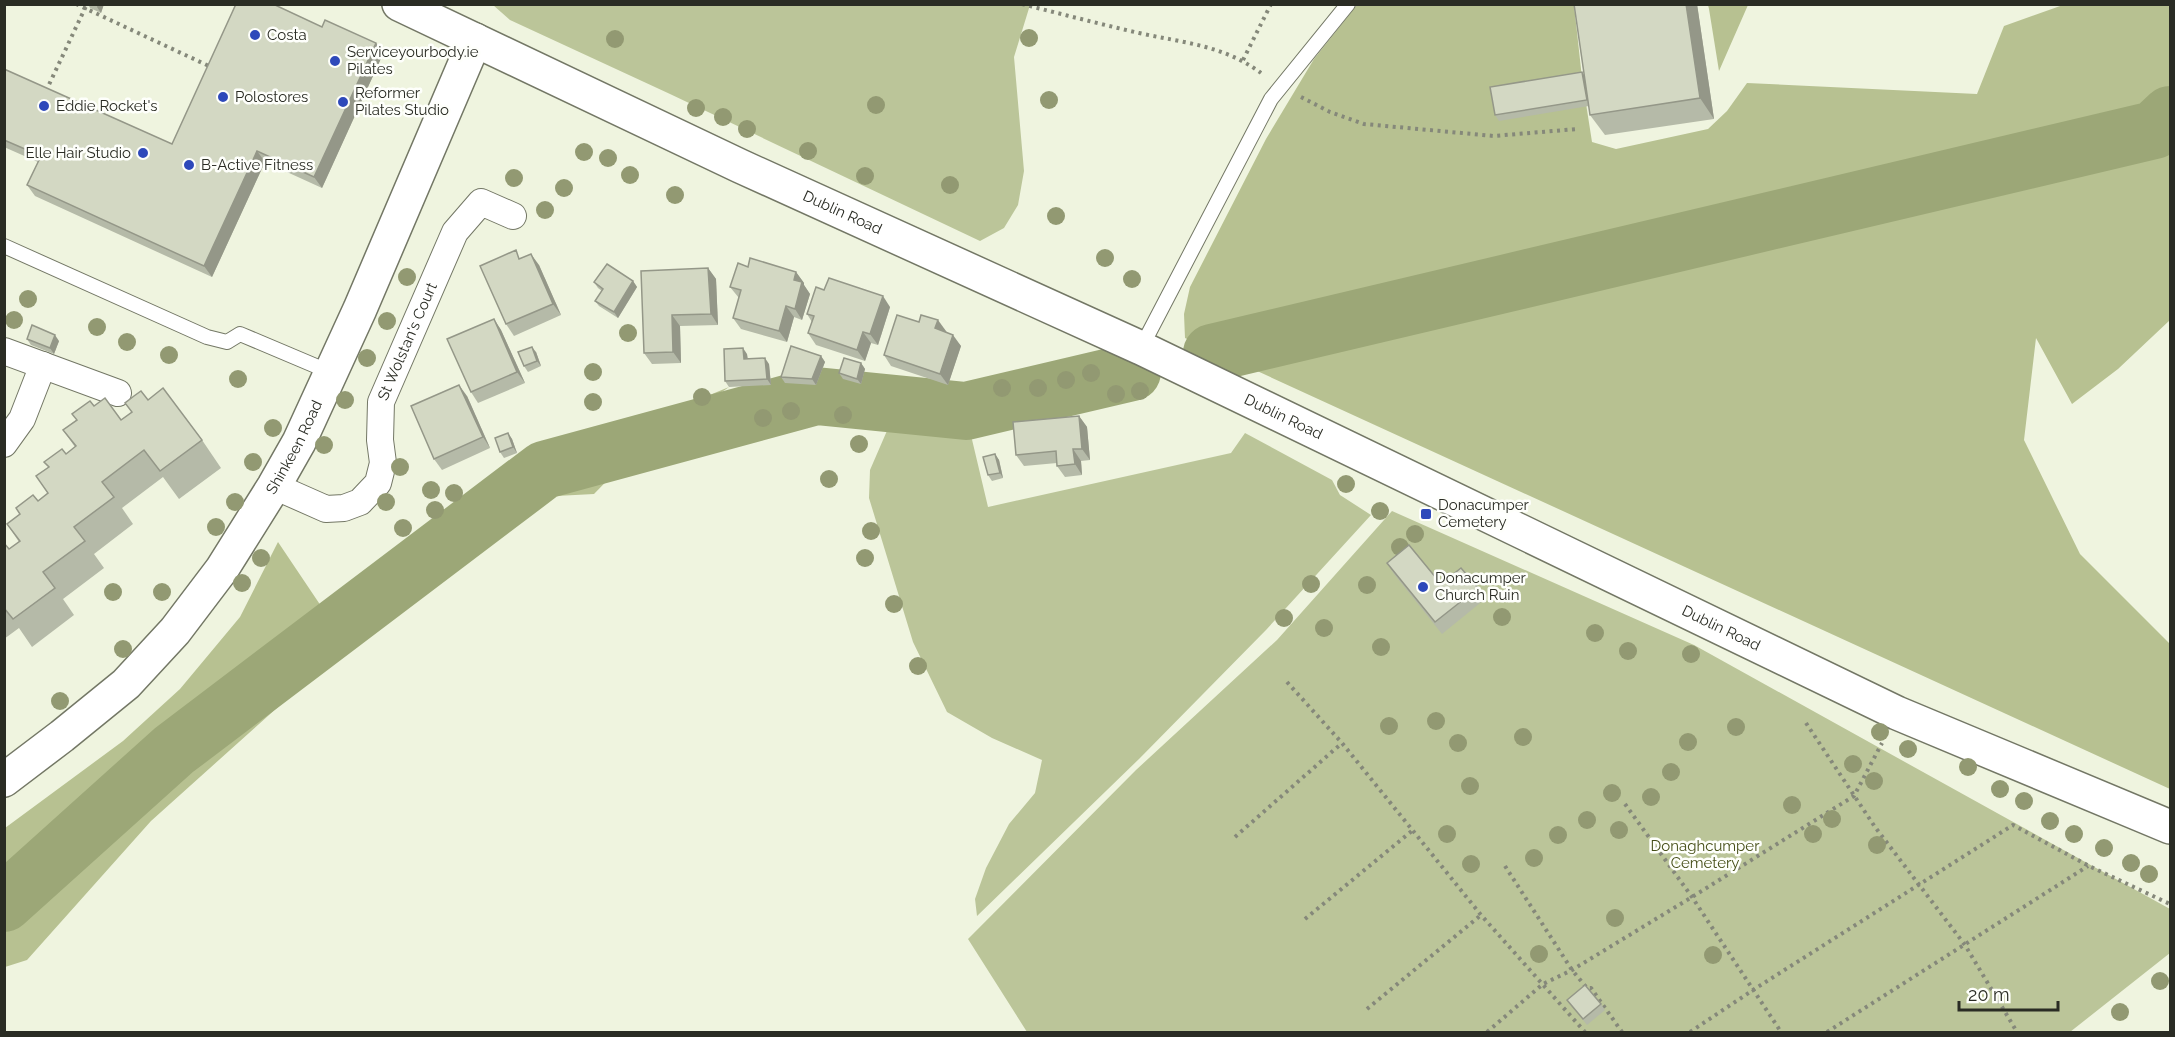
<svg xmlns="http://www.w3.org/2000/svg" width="2175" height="1037" font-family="Raleway,sans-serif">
	<rect width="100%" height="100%" fill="#eff4df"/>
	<!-- green -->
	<g fill="#bbc599">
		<polygon points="493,5 1030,5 1014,57 1024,171 1018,205 1004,228 980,241 670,94 510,20"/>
		<polygon points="899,403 932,403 965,410 988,507 1231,453 1245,433 1332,480 1340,495 1371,515 1266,630 1139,759 977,916 975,899 986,868 1009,824 1035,793 1042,760 992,738 947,712 913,642 869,498 870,470"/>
		<polygon points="1392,511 1694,645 2170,909 2170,953 2070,1032 1027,1032 968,939 1136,770 1277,640"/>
	</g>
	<!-- forest -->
	<g fill="#b7c191">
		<polygon points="1357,5 1574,5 1582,78 1592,142 1616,149 1708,129 1727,111 1747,83 1977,94 2004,26 2063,5 2170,5 2170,320 2118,369 2072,404 2036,338 2024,440 2080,554 2170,644 2170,789 1185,338 1184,314 1190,287 1266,139 1314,59"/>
		<polygon points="1708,5 1748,5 1719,71 1709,9"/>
		<path d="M 729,387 L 633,454 L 594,494 L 537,497 L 377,618 L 151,821 L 27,960 L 5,967 L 5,828 L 123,741 L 180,689 L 240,617 L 278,542 L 323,609 C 349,588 373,564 401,545 C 502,478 617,433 729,387 Z"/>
	</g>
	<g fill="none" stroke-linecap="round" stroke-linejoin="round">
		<!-- river -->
		<g stroke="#9ca777" stroke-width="58">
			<polyline points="1212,353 2154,130 2170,115"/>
			<polyline points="4,903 174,750 544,470 816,396 966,411 1132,372"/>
		</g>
		<!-- service casing -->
		<g stroke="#737765" stroke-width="16">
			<g id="service">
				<polyline points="4,246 207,337 227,342 240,334 330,372"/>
				<polyline points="1141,348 1271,99 1348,4"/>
			</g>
		</g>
		<!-- minor casing -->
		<g stroke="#737765" stroke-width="28">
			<g id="minor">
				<polyline points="4,351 118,393"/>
				<polyline points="4,444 22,419 43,365"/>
				<path id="s1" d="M 274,486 L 326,509 L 344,508 L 360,502 L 378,483 L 383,463 L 380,440 L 381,402 L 455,232 L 481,202 L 513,216"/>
			</g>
		</g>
		<!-- tertiary casing -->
		<g stroke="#737765" stroke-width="36">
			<g id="tertiary">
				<path id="s2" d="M 4,780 L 62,736 L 126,684 L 175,631 L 222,569 L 274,486 L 299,442 L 360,309 L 475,40"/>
			</g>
		</g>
		<!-- secondary casing -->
		<g stroke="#737765" stroke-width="36">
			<g id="secondary">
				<path id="s3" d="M 399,4 L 740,166 L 1141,348 L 1897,713 L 2170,827"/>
			</g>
		</g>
		<!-- path -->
		<g stroke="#85887a" stroke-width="4" stroke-dasharray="3 4.5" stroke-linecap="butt">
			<polyline points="76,4 211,67"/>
			<path d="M 1022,4 C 1061,14 1100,24 1139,33 C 1184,43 1223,45 1261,73"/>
			<polyline points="1243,60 1271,4"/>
			<polyline points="46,91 87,4"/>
			<polyline points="1301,97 1330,112 1364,124 1494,136 1577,129"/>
			<polyline points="1287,682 1342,743 1481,915 1585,1032"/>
			<polyline points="1806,723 1875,827 1965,945 2017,1032"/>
			<polyline points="1625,804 1692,897 1781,1032"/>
			<polyline points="1235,837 1342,743"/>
			<polyline points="1505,866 1572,970 1587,988 1591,988 1622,1032"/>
			<polyline points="1305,919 1413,830"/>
			<polyline points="1367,1009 1481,915"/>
			<polyline points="1487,1032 1543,984 1572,970 1692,897 1854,796 1882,743"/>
			<polyline points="1690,1032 1753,990 2013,825 2089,866 2170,904"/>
			<polyline points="1827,1032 2088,866"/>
		</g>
		<!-- service -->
		<use href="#service" stroke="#fff" stroke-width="14"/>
		<!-- minor -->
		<use href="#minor" stroke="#fff" stroke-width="26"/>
		<!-- tertiary -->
		<use href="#tertiary" stroke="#fff" stroke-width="33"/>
		<!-- secondary -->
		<use href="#secondary" stroke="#fff" stroke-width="33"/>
	</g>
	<!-- trees -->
	<g fill="#929972">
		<circle cx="1029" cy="38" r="9"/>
		<circle cx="615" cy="39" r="9"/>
		<circle cx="1049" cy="100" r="9"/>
		<circle cx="876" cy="105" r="9"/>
		<circle cx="696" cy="108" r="9"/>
		<circle cx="723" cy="117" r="9"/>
		<circle cx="747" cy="129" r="9"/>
		<circle cx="808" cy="151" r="9"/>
		<circle cx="584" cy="152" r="9"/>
		<circle cx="608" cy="158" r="9"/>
		<circle cx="630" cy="175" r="9"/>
		<circle cx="865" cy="176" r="9"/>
		<circle cx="514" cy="178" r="9"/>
		<circle cx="950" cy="185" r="9"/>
		<circle cx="564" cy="188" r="9"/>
		<circle cx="675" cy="195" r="9"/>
		<circle cx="545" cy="210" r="9"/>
		<circle cx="1056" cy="216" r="9"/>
		<circle cx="1105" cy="258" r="9"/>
		<circle cx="407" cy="277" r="9"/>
		<circle cx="1132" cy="279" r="9"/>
		<circle cx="28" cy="299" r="9"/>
		<circle cx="14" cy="320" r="9"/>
		<circle cx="387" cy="321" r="9"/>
		<circle cx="97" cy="327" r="9"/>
		<circle cx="628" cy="333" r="9"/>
		<circle cx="127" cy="342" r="9"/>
		<circle cx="169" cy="355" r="9"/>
		<circle cx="367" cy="358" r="9"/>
		<circle cx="593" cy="372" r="9"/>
		<circle cx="1091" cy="373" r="9"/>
		<circle cx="238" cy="379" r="9"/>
		<circle cx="1066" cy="380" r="9"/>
		<circle cx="1002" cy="388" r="9"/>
		<circle cx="1038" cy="388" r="9"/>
		<circle cx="1140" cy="391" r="9"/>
		<circle cx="1116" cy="394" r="9"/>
		<circle cx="702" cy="397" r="9"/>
		<circle cx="345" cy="400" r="9"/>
		<circle cx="593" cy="402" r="9"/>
		<circle cx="791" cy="411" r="9"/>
		<circle cx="843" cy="415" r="9"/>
		<circle cx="763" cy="418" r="9"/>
		<circle cx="273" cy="428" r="9"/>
		<circle cx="859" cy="444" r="9"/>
		<circle cx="324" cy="445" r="9"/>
		<circle cx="253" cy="462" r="9"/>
		<circle cx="400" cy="467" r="9"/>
		<circle cx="829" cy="479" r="9"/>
		<circle cx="1346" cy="484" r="9"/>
		<circle cx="431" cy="490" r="9"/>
		<circle cx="454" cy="493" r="9"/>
		<circle cx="235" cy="502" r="9"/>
		<circle cx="386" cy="502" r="9"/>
		<circle cx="435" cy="510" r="9"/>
		<circle cx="1380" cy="511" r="9"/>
		<circle cx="216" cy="527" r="9"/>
		<circle cx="403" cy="528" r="9"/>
		<circle cx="871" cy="531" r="9"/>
		<circle cx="1415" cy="534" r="9"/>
		<circle cx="1400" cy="547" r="9"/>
		<circle cx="261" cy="558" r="9"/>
		<circle cx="865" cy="558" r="9"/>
		<circle cx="242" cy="583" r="9"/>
		<circle cx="1311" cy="584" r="9"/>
		<circle cx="1367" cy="585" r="9"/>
		<circle cx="113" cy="592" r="9"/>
		<circle cx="162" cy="592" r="9"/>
		<circle cx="894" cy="604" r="9"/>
		<circle cx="1502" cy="617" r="9"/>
		<circle cx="1284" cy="618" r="9"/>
		<circle cx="1324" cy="628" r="9"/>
		<circle cx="1595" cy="633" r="9"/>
		<circle cx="1381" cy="647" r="9"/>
		<circle cx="123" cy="649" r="9"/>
		<circle cx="1628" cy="651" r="9"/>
		<circle cx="1691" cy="654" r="9"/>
		<circle cx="918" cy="666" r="9"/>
		<circle cx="60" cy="701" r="9"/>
		<circle cx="1436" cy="721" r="9"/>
		<circle cx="1389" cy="726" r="9"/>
		<circle cx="1736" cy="727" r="9"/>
		<circle cx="1880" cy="732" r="9"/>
		<circle cx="1523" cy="737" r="9"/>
		<circle cx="1688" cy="742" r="9"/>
		<circle cx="1458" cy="743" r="9"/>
		<circle cx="1908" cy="749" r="9"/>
		<circle cx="1853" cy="764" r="9"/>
		<circle cx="1968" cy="767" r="9"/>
		<circle cx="1671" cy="772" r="9"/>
		<circle cx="1874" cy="781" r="9"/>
		<circle cx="1470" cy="786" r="9"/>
		<circle cx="2000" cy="789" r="9"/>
		<circle cx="1612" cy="793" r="9"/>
		<circle cx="1651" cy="797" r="9"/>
		<circle cx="2024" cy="801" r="9"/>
		<circle cx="1792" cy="805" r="9"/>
		<circle cx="1832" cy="819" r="9"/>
		<circle cx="1587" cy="820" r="9"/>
		<circle cx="2050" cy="821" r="9"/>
		<circle cx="1619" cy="830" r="9"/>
		<circle cx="1447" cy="834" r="9"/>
		<circle cx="1813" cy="834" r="9"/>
		<circle cx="2074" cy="834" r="9"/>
		<circle cx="1558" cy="835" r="9"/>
		<circle cx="1877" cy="845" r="9"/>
		<circle cx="2104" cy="848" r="9"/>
		<circle cx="1534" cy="858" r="9"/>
		<circle cx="2131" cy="863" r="9"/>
		<circle cx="1471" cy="864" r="9"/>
		<circle cx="2149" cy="874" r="9"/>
		<circle cx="1615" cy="918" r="9"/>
		<circle cx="1539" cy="954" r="9"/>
		<circle cx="1713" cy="955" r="9"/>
		<circle cx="2160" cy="981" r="9"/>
		<circle cx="2120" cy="1012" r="9"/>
	</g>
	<!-- wall -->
	<g fill="#b5baa8">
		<polygon points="88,4 104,4 101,13 90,8"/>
		<polygon points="1574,4 1697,4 1714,119 1605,135 1590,115 1589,106 1499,121 1495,115 1582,72 1584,75"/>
		<polygon points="322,27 376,43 383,54 322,188 265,162 212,277 35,196 27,185 38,162 4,147 4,69 172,144"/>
		<polygon points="521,258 539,265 561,315 514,336 506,324"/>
		<polygon points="748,267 796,272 804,283 804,285 810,294 802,320 794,317 787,342 741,329 733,318 739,298 730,287"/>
		<polygon points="708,268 716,279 718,325 680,326 681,363 652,364 644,353"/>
		<polygon points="633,281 637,287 618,318 599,306 595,301 602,291 598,288 594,282"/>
		<polygon points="824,290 890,307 878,345 871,343 865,361 816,345 808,333 812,322 807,314"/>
		<polygon points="494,319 501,330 525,383 478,403 471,392"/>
		<polygon points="919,322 946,331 961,346 948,385 891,366 884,355"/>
		<polygon points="27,339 59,341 54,354 31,345"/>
		<polygon points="536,352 541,366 528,372 524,366"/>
		<polygon points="747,354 748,359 769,364 771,385 729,387 725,381"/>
		<polygon points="821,356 825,362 816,385 785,383 781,377"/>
		<polygon points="861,363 865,369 861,384 843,379 839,373"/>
		<polygon points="467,396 490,448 442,470 434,459"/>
		<polygon points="148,400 202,440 221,468 179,499 163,477 122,508 133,524 94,554 104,568 63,599 74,615 32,647 19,628 4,639 4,543 9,549 19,542 7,524 48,493 36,476 75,447 63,430 94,406 121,420 132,412 125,403"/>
		<polygon points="1079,416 1087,427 1090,460 1081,461 1082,475 1065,477 1057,466 1057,463 1024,466 1016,455"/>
		<polygon points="508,433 512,439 517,453 504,458 500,452"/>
		<polygon points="995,454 999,460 1003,478 992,481 988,475"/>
		<polygon points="1387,563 1441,584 1478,588 1485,599 1442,634 1394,574"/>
		<polygon points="1567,1000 1601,1004 1605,1010 1587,1025"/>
	</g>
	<!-- shaded-wall -->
	<g fill="#949788">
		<polygon points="98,4 104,4 101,13 97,7"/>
		<polygon points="1686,4 1697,4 1714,119 1700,98"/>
		<polygon points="376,43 383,54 322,188 314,177"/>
		<polygon points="1582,72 1586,78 1591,105 1587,100"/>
		<polygon points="257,151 265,162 212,277 204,266"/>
		<polygon points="531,254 539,265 561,315 553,304"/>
		<polygon points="708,268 716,279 718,325 711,314"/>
		<polygon points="796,272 804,283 804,285 810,294 802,320 795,309 794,280"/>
		<polygon points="633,281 637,287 618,318 614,312"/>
		<polygon points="883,296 890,307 878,345 870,334"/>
		<polygon points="786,306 794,317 787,342 779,331"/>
		<polygon points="672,315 680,326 681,363 673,352"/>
		<polygon points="494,319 501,330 525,383 517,372"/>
		<polygon points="938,320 946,331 943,339 935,328"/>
		<polygon points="863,332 871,343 865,361 857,350"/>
		<polygon points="55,335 59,341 54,354 50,348"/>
		<polygon points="953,335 961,346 948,385 940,374"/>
		<polygon points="532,347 536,352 541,366 537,361"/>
		<polygon points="743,348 747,354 748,365 744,359"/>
		<polygon points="821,356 825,362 816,385 812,379"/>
		<polygon points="765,358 769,364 771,385 767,379"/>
		<polygon points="861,363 865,369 861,384 857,379"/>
		<polygon points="459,385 467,396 490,448 483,437"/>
		<polygon points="1079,416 1087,427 1090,460 1082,449"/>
		<polygon points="508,433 512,439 517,453 513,447"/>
		<polygon points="1073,449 1081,461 1082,475 1075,464"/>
		<polygon points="995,454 999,460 1003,478 1000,473"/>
	</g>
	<!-- building -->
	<g fill="#d3d8c3" stroke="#949788" stroke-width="1.5">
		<polygon points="236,4 273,4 322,27 325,20 376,43 314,177 257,151 204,266 27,185 41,156 4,140 4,69 172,144"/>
		<polygon points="1574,4 1686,4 1700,98 1590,115"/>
		<polygon points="1582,72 1587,100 1495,115 1490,87"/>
		<polygon points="516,250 519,259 531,254 553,304 506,324 480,266"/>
		<polygon points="750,258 796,272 794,280 802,282 795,309 786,306 779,331 733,318 741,290 730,287 738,263 748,267"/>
		<polygon points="607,264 633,281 614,312 595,301 603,289 594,282"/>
		<polygon points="708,268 711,314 672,315 673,352 644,353 641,271"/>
		<polygon points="829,278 883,296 870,334 863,332 857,350 808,333 814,316 807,314 816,287 824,290"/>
		<polygon points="897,315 919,322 921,315 938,320 935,328 953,335 940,374 884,355"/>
		<polygon points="494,319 517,372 471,392 447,339"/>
		<polygon points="32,325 55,335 50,348 27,339"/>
		<polygon points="791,346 821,356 812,379 781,377"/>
		<polygon points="532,347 537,361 524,366 518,352"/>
		<polygon points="743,348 744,359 765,358 767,379 725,381 724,349"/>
		<polygon points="844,358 861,363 857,379 839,373"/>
		<polygon points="459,385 483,437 434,459 411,406"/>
		<polygon points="163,388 202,440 160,471 144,450 102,482 114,497 74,527 85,541 43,572 55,588 13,619 4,608 4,543 9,549 20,541 7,524 20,514 16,508 33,495 38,501 48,493 36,476 49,467 44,462 62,449 66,454 76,446 63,430 77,420 72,414 90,401 94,406 105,398 121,420 132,412 125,403 134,396 141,391 148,400"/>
		<polygon points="1079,416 1082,449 1073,449 1075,464 1057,466 1056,451 1016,455 1013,422"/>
		<polygon points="508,433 513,447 500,452 495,438"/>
		<polygon points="995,454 1000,473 988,475 983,457"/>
		<polygon points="1409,545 1441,584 1461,568 1478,588 1435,622 1387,563"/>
		<polygon points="1585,985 1601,1004 1583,1019 1567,1000"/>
	</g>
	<!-- markers -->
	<g fill="#2e49ba" stroke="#fefffb" stroke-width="2">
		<circle cx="255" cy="35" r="6"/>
		<circle cx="335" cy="61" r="6"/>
		<circle cx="223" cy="97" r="6"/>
		<circle cx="343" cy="102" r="6"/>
		<circle cx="44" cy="106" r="6"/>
		<circle cx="143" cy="153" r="6"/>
		<circle cx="189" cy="165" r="6"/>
		<rect x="1420" y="508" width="12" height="12" rx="3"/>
		<circle cx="1423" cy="587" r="6"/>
	</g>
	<g text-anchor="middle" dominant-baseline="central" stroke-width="5" stroke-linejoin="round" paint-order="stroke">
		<!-- poi labels -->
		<g font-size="15" fill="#2a2c24" stroke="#fefffb" text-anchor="start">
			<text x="267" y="35">Costa</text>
			<text x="347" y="52">Serviceyourbody.ie<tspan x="347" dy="17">Pilates</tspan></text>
			<text x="355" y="93">Reformer<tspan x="355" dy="17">Pilates Studio</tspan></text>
			<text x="235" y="97">Polostores</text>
			<text x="56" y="106">Eddie Rocket's</text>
			<text x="131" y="153" text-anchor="end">Elle Hair Studio</text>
			<text x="201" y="165">B-Active Fitness</text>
			<text x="1438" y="505">Donacumper<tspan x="1438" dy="17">Cemetery</tspan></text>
			<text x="1435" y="578">Donacumper<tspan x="1435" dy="17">Church Ruin</tspan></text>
		</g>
		<!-- street labels -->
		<g font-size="15" fill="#2a2c24" stroke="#fefffb">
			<text stroke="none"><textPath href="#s3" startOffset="490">Dublin Road</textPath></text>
			<text stroke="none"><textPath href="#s1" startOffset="266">St Wolstan's Court</textPath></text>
			<text stroke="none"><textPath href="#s3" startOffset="976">Dublin Road</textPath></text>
			<text stroke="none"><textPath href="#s2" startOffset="447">Shinkeen Road</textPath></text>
			<text stroke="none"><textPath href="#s3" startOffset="1462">Dublin Road</textPath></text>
		</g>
		<!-- park labels -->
		<g font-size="15" fill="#464f18" stroke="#fefffb">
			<text x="1705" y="846">Donaghcumper<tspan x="1705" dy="17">Cemetery</tspan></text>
		</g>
	</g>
	<!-- border -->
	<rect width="2175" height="1037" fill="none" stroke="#2a2c24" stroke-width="12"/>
	<!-- scale -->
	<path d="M1959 1001v9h99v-9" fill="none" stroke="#2a2c24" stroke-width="3"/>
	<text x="1968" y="1001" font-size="18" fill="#2a2c24" stroke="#fefffb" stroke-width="4.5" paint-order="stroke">20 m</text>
</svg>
